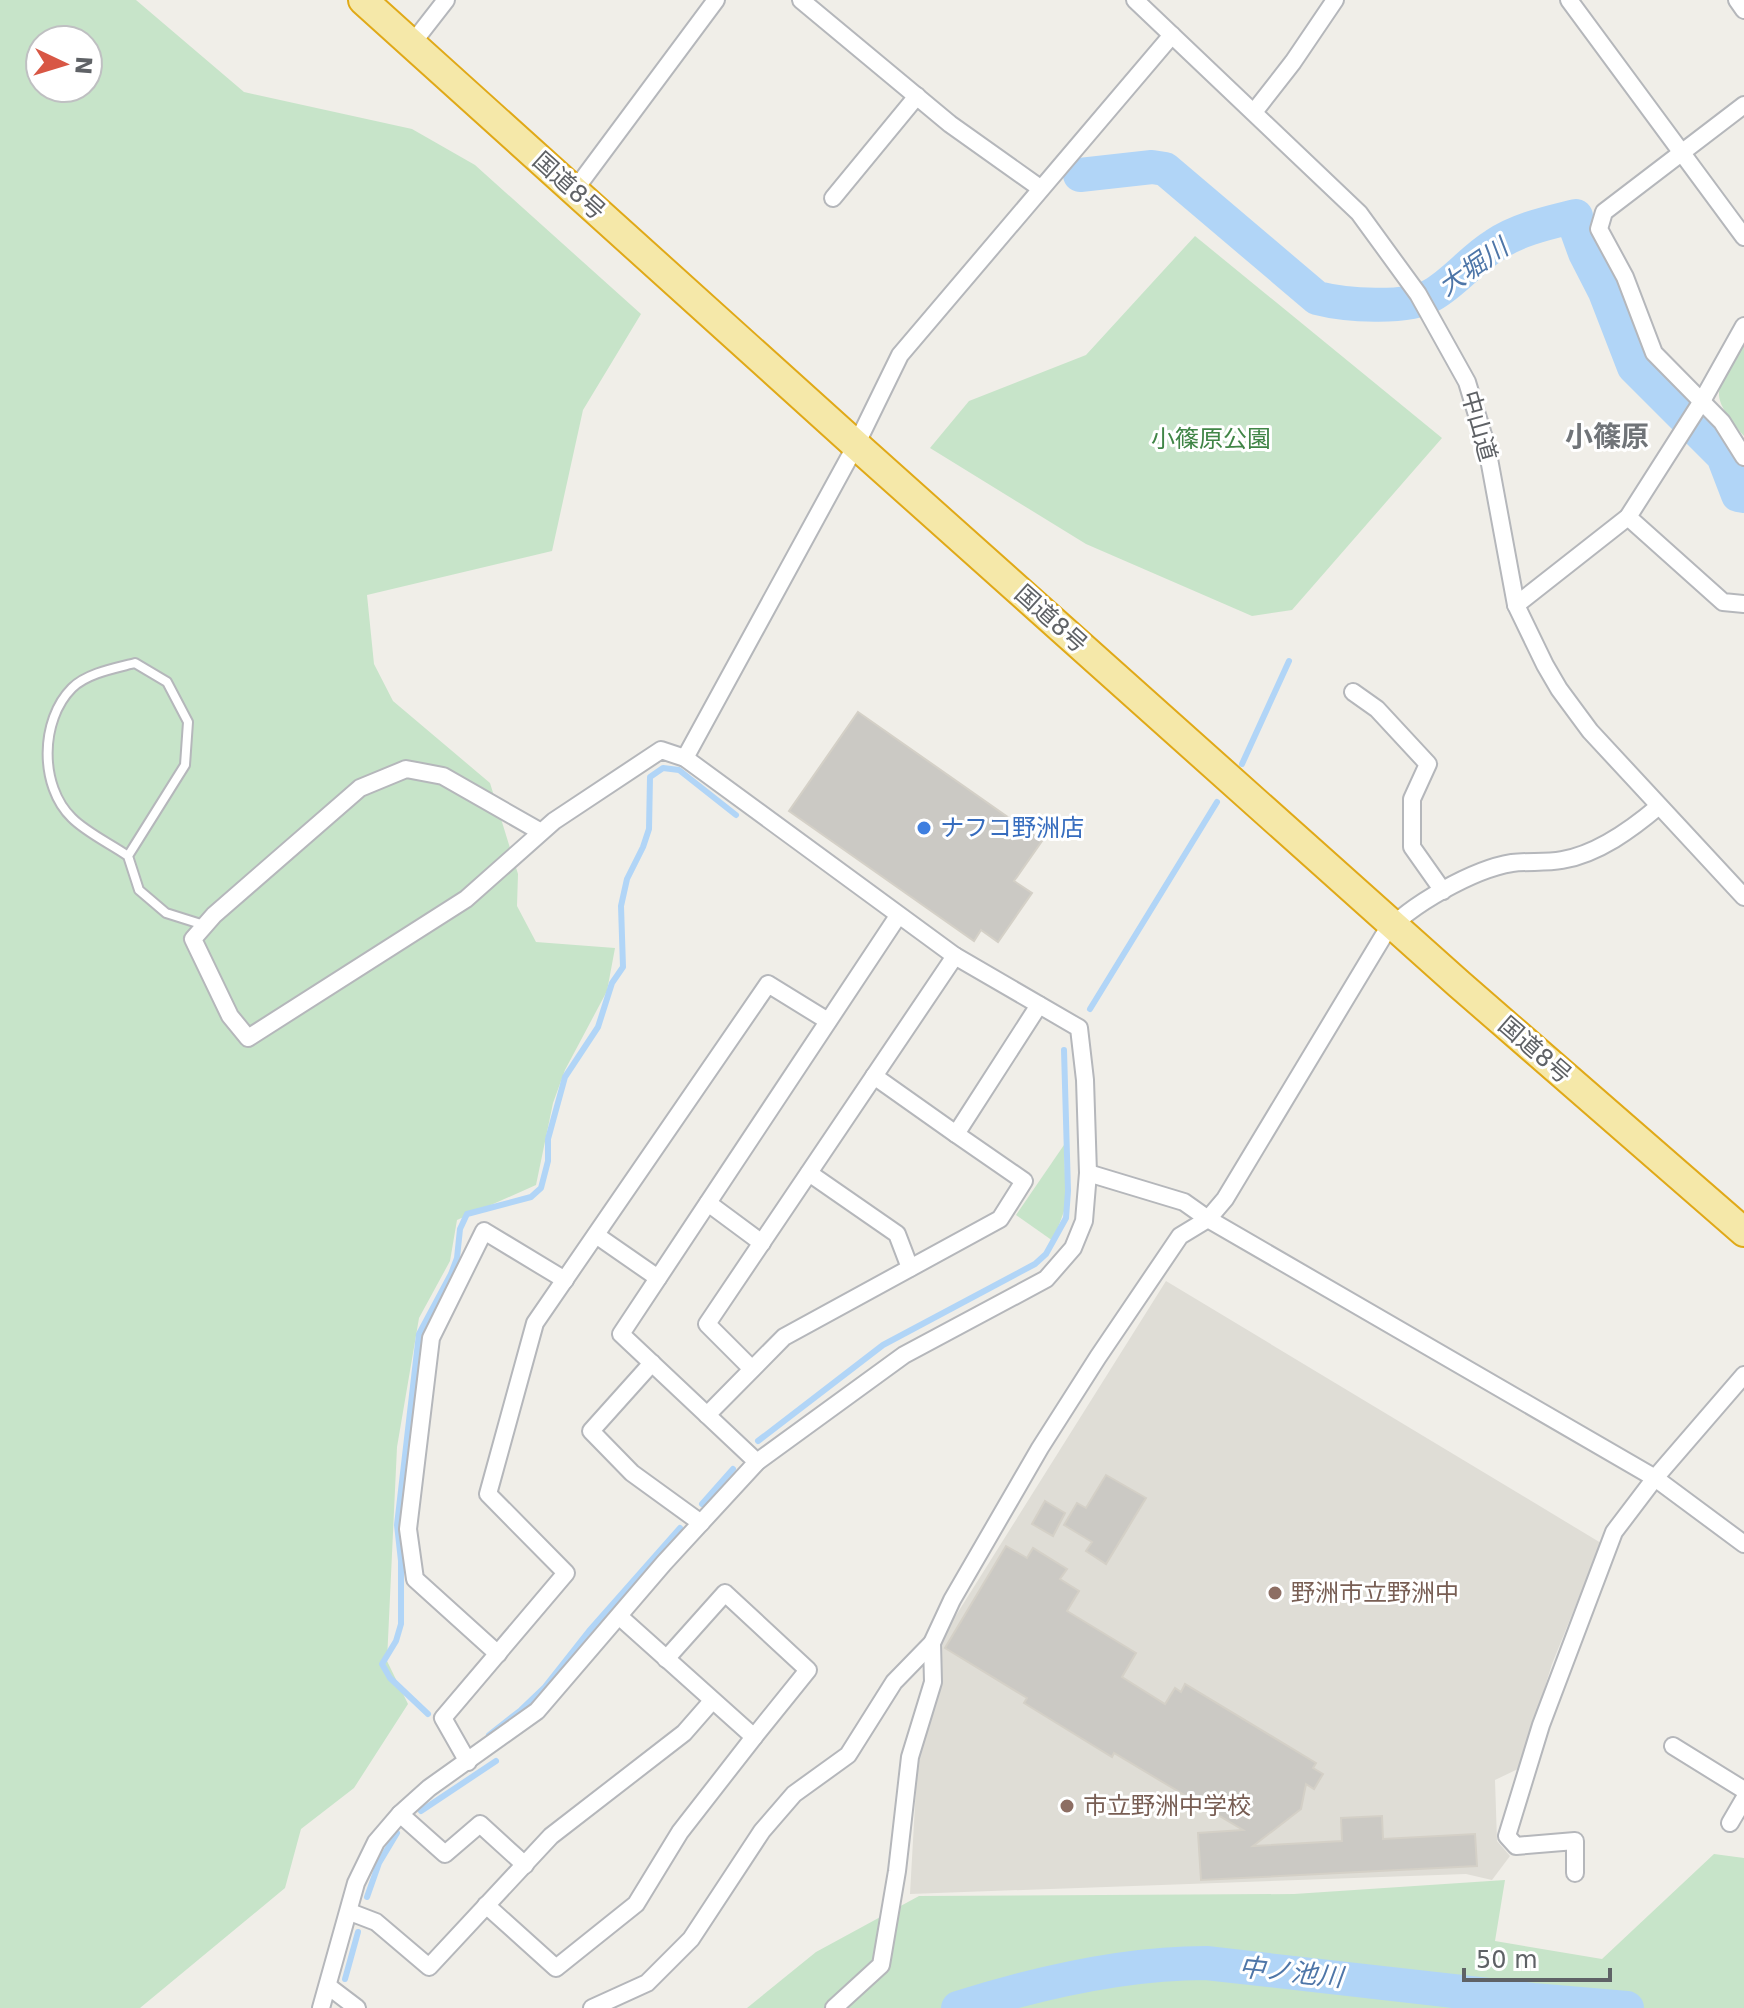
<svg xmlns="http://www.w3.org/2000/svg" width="1744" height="2008" font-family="'DejaVu Sans','Noto Sans JP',sans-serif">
	<rect width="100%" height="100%" fill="#f0eee8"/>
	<!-- education -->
	<polygon fill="#dfddd6" points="1166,1281 1601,1543 1552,1664 1520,1768 1495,1780 1497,1841 1510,1856 1492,1880 1466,1874 910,1894 918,1752 936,1705 938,1644"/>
	<!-- green -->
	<g fill="#c7e4c9" fill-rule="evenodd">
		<path d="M 0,0 L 136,0 L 244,92 L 412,129 L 475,165 L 641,314 L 583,410 L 552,551 L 367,595 L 374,664 L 393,701 L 490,783 L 518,874 L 517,906 L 536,942 L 615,948 L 607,991 L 565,1070 L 553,1103 L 536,1185 L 457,1220 L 450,1261 L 419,1318 L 397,1447 L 387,1661 L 408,1704 L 354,1788 L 301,1829 L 285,1888 L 140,2008 L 0,2008 ZM 40,40 L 88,40 L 88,88 L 40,88 Z"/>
		<polygon points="1195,236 1442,438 1292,610 1252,616 1086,544 930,448 969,401 1086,355"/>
		<path d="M 1744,345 L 1744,436 C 1706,391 1716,392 1744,345 Z"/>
		<polygon points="1064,1145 1066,1206 1053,1241 1016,1215"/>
		<polygon points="1714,1854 1744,1858 1744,2008 747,2008 816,1952 919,1896 1294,1894 1505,1880 1495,1941 1602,1959"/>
	</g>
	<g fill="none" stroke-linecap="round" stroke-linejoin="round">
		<!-- stream -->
		<g stroke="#b1d5f7" stroke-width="6">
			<polyline points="1242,764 1289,661"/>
			<polyline points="1090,1009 1217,802"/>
			<polyline points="758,1441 883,1345 1035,1264 1046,1254 1066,1218 1068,1191 1064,1050"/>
			<polyline points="702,1504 733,1469"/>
			<polyline points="428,1714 390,1678 382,1664 396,1641 401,1624 401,1561 397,1525 419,1334 451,1274 457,1258 460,1229 467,1214 531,1197 541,1188 548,1161 548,1139 565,1077 598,1027 612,983 623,967 621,906 627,879 643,847 649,829 650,777 663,768 679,770 736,815"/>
			<polyline points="489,1735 521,1710 544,1688 589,1631 680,1528"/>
			<polyline points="421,1811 496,1761"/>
			<polyline points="367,1897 379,1863 397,1833"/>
			<polyline points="345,1979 358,1932"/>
		</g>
		<!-- river -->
		<g stroke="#b1d5f7" stroke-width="34">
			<path d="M 1080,175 L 1152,167 L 1165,169 L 1317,298 C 1344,305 1407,310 1432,295 C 1455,282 1472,259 1495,245 C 1519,229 1548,223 1576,216 L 1577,231 L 1585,253 L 1605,292 L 1634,367 L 1723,456 L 1738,495 L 1744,496"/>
			<path d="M 958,2008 C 1037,1983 1122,1963 1206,1963 L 1533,2000 L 1627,2008"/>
		</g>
	</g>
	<!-- building -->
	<g fill="#cbc9c4" stroke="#d4d0c7" stroke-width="2">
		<polygon points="858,712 1042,841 1014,881 1032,893 998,942 981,930 974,941 789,811"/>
		<polygon points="1106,1475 1146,1498 1106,1564 1086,1551 1092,1542 1064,1525 1077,1503 1086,1508"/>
		<polygon points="1045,1501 1065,1513 1053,1536 1032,1524"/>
		<polygon points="1006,1546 1027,1558 1033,1548 1067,1569 1060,1579 1079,1591 1067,1611 1136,1653 1122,1677 1165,1704 1175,1688 1181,1692 1185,1684 1316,1763 1313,1768 1323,1774 1314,1789 1306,1784 1301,1809 1253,1846 1342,1841 1341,1818 1382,1816 1383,1839 1475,1834 1477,1866 1201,1880 1198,1833 1243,1830 1114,1753 1112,1757 1024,1703 1027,1698 945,1648"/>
	</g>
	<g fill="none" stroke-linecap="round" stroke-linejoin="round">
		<!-- service casing -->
		<g stroke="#b5b7bb" stroke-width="12">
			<path id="service" d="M 128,856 C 111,844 87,833 72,818 C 39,786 40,720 72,688 C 87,673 116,668 135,663 L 167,682 L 188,722 L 185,765 L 128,856 L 139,890 L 166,913 L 204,925"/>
		</g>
		<!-- minor casing -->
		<g stroke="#b5b7bb" stroke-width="20">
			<g id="minor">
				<polyline points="801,0 950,124 1040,188"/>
				<polyline points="1135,0 1359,213 1418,294 1467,382 1487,448 1516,605 1545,665 1559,689 1590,731 1744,897"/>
				<polyline points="1569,0 1744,237"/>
				<polyline points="1737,0 1744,10"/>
				<polyline points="411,45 446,0"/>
				<polyline points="1744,105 1604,212 1599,229 1625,277 1654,353 1722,422 1744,457"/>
				<polyline points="1254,112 1293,62 1335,0"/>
				<polyline points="574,191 716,0"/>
				<polyline points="833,198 917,96"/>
				<polyline points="1628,517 1723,602 1744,604"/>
				<polyline points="1516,605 1628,517 1702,401 1744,326"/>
				<polyline points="1353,692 1377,709 1428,764 1412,799 1412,847 1443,891"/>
				<polyline points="685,758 856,445 900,355 1172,35"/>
				<polyline points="874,1076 956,1134"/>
				<polyline points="809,1173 897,1234 910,1268"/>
				<polyline points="1088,1173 1184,1202 1208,1219 1655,1478 1744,1544"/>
				<polyline points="708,1203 762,1243"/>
				<polyline points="596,1235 658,1278"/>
				<polyline points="652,1363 591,1431 632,1473 701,1523"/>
				<polyline points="752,1369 707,1324 955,956"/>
				<polyline points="707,1415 784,1337 1000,1219 1024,1181 956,1134 1039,1005"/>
				<polyline points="757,1462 621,1334 898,916"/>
				<polyline points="498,1654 415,1579 408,1529 431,1338 484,1231 565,1280"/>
				<polyline points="666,1659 725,1593 808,1670 754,1737"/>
				<polyline points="1673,1746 1744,1790"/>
				<polyline points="468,1762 443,1718 566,1573 488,1494 535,1323 768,984 828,1021"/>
				<polyline points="400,1814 445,1854 480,1824 525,1865"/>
				<polyline points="1730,1823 1744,1799"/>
				<polyline points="1575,1873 1575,1841 1516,1846 1507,1836 1541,1725 1614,1532 1655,1478 1744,1375"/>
				<polyline points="486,1905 556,1968 636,1904 680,1832 754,1737 620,1617"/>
				<polyline points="350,1912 376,1922 429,1967 551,1836 684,1733 712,1701"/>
				<polyline points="328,1986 357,2008"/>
				<polyline points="321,2008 356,1883 376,1842 400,1814 429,1788 537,1711 664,1563 757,1462 904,1355 1046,1279 1073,1248 1084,1221 1088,1173 1085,1080 1079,1028 955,956 685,758 661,750 554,821 466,899 248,1038 230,1016 193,939 214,915 360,788 406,769 443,776 541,832"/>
				<path d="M 592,2008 L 647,1983 L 691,1939 L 762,1831 L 794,1794 L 848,1755 L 894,1682 L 932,1643 L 952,1600 L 1040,1448 L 1098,1357 L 1180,1236 L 1208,1219 L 1225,1199 L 1384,935 C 1409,905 1474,869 1512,863 C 1529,861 1546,863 1562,860 C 1598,854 1632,829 1659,806"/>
				<polyline points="834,2008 881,1965 897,1871 910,1757 933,1682 932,1643"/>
			</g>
		</g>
		<!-- trunk casing -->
		<g stroke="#e0a918" stroke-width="32">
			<polyline id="trunk" points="363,0 856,445 1459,984 1744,1232"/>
		</g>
		<!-- service -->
		<use href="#service" stroke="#fff" stroke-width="8"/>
		<!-- minor -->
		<use href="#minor" stroke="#fff" stroke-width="16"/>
		<!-- trunk -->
		<use href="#trunk" stroke="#f5e8a9" stroke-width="28"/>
	</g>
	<!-- markers -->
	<circle fill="#3f7fe0" stroke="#fff" stroke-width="3" cx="924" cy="828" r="8"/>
	<g fill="#8d6e63" stroke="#fff" stroke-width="3">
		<circle cx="1275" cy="1593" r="8"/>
		<circle cx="1067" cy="1806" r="8"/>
	</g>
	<g text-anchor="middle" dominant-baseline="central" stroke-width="6" stroke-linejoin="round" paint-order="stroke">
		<!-- street labels -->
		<g font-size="24" fill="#5f6266" stroke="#fff">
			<text transform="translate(569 186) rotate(42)">国道8号</text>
			<text transform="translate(1479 426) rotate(74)">中山道</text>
			<text transform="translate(1051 619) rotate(42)">国道8号</text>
			<text transform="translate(1535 1050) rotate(41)">国道8号</text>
		</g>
		<!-- park labels -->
		<g font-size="24" fill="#408546" stroke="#fff">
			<text x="1211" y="439">小篠原公園</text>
		</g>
		<!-- shop labels -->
		<g font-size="24" fill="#366cbe" stroke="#fff" text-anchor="start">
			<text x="940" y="828">ナフコ野洲店</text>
		</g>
		<!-- education labels -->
		<g font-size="24" fill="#785e54" stroke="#fff" text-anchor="start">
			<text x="1291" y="1593">野洲市立野洲中</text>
			<text x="1083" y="1806">市立野洲中学校</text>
		</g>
		<!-- water labels -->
		<g font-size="26" font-style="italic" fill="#4e76a8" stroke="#fff">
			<text transform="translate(1473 267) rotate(-35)">大堀川</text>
			<text transform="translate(1291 1972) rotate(6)">中ノ池川</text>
		</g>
		<!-- quarter labels -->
		<g font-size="28" font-weight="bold" fill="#707478" stroke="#fff">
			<text x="1607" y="436">小篠原</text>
		</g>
	</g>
	<!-- north arrow -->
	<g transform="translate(64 64) rotate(94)"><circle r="38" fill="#ffffff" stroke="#bfc0c2" stroke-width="2"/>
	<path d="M0-6L14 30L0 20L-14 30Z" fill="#d85745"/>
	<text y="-12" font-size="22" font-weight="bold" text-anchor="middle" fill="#5f6266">N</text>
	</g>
	<!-- scale -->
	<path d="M1464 1968v12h146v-12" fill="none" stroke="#5f6266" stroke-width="4"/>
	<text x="1476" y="1968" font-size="24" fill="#5f6266" stroke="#ffffff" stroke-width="6" paint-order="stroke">50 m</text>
</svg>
